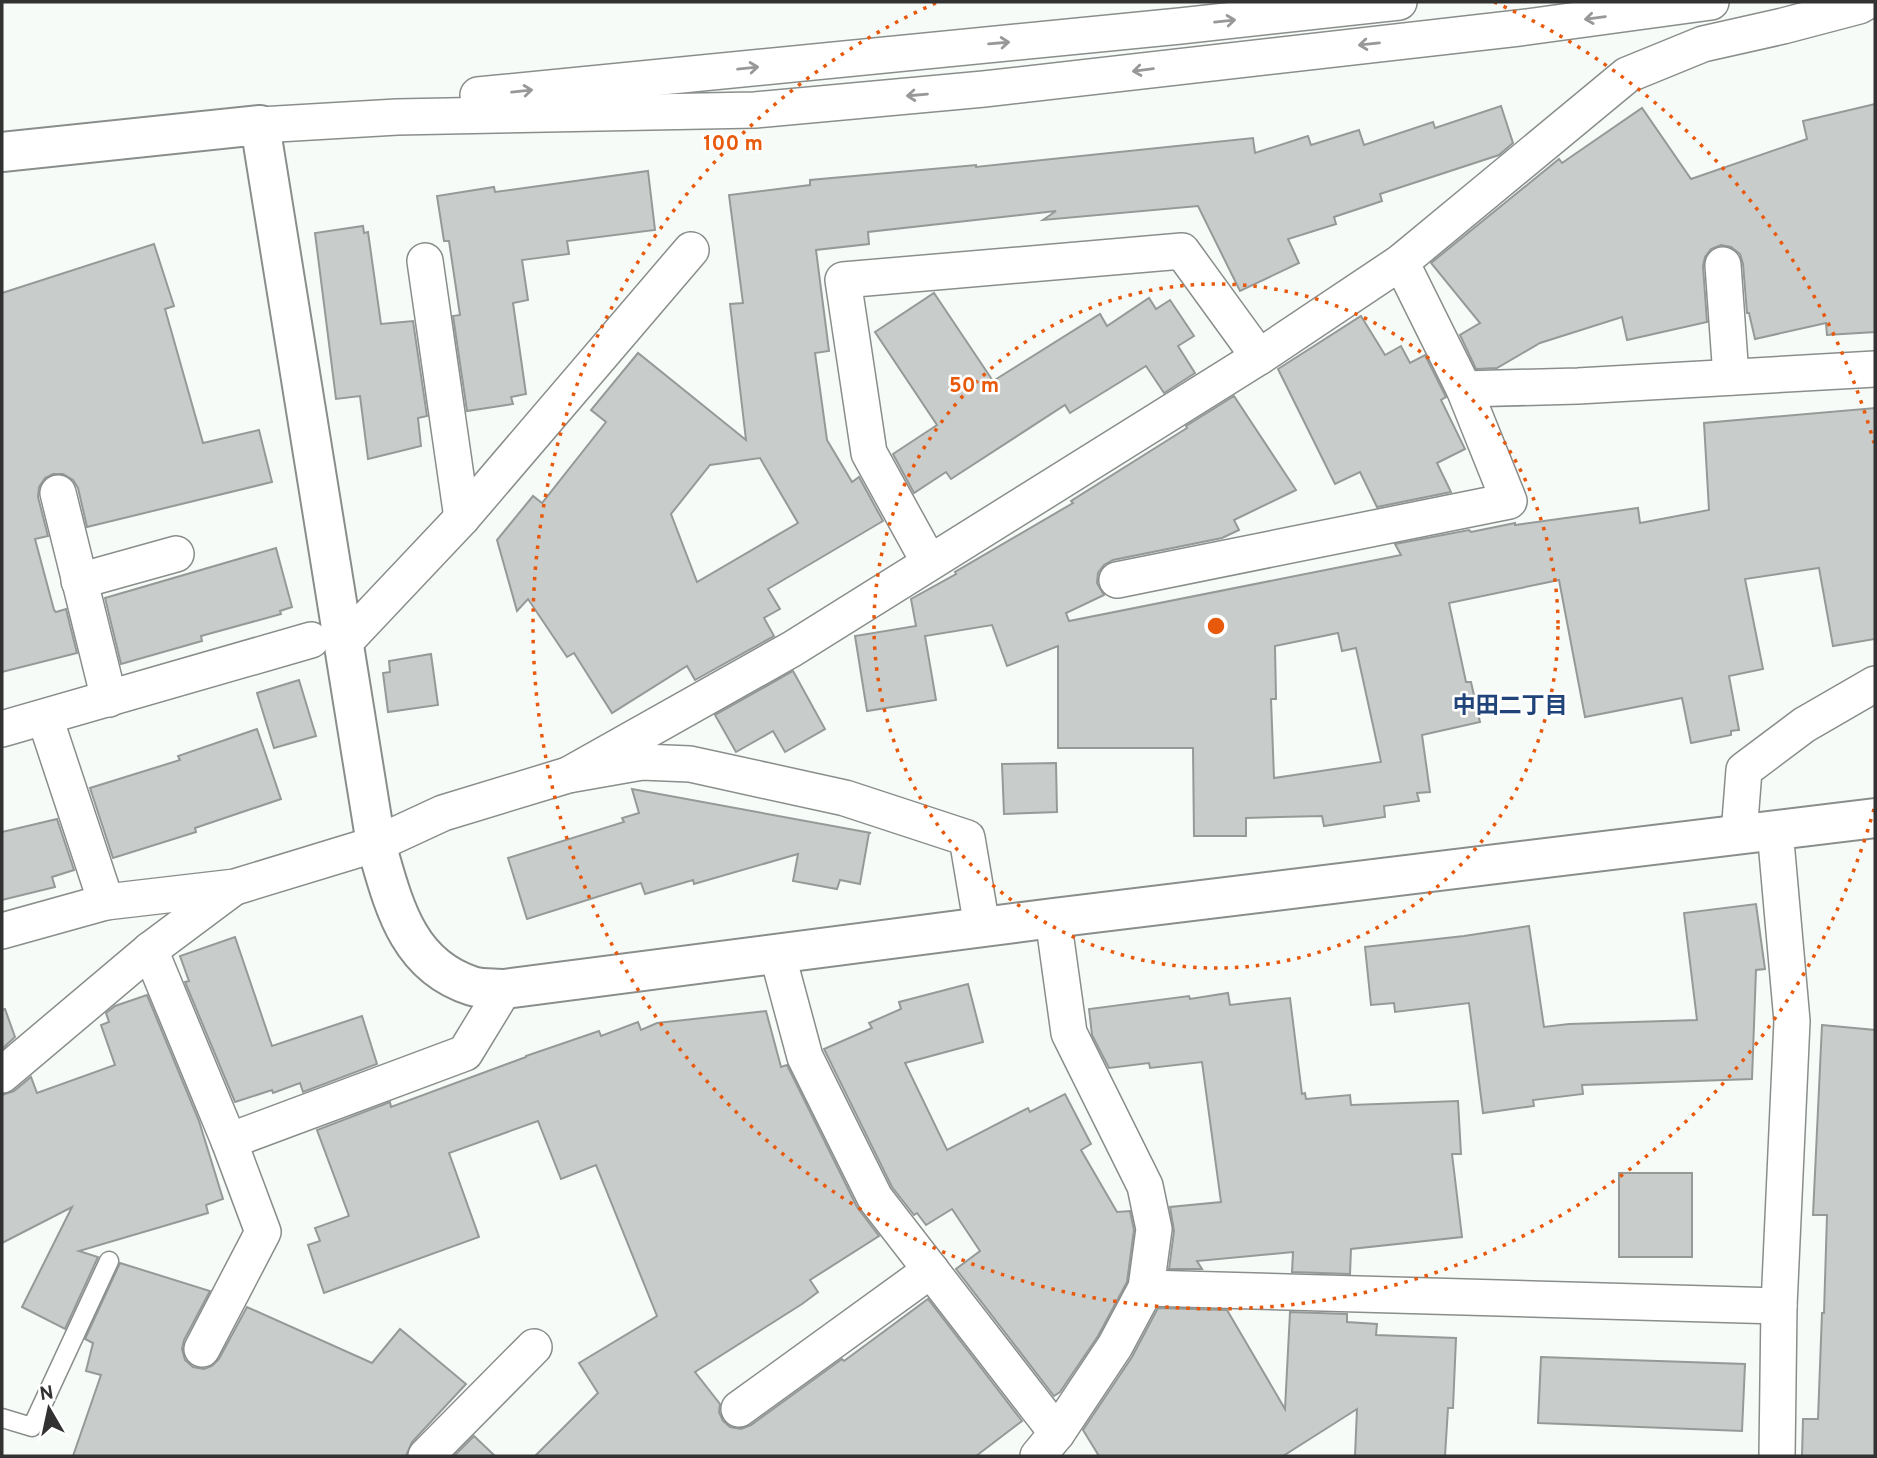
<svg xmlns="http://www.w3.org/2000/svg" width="1877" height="1458" font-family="Overpass,'Noto Sans JP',sans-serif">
	<rect width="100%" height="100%" fill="#f7fbf8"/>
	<!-- building -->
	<g fill="#c8cdcb" stroke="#959a99" stroke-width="2" fill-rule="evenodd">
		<polygon points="1875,104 1875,332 1827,335 1826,323 1755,339 1749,313 1747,313 1743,264 1740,254 1731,247 1721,245 1711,249 1705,257 1703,266 1707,322 1627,340 1622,317 1540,343 1497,368 1476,369 1460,335 1480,323 1431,263 1559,159 1562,163 1642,108 1691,179 1807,139 1803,121"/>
		<path d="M 1501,106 L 1513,143 L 1499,155 L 1380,194 L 1382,201 L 1334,217 L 1336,224 L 1288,239 L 1299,263 L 1240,291 L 1198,206 L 1043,220 L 1056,211 L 868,232 L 869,244 L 816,250 L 829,351 L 815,353 L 827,440 L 852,482 L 859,477 L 883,521 L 768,589 L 780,609 L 764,618 L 774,636 L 695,680 L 687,666 L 612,713 L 574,653 L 567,657 L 528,599 L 517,611 L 497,540 L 533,496 L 542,503 L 606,422 L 591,410 L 638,353 L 746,440 L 730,304 L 743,303 L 729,195 L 810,185 L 810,180 L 976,165 L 976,167 L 1253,138 L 1255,153 L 1308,136 L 1311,145 L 1359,130 L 1364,145 L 1433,122 L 1435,128 ZM 760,458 L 798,523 L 697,582 L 671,514 L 710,465 Z"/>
		<polygon points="648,171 655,230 567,241 569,254 522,260 528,300 513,303 526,394 511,397 513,404 467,411 453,316 460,315 449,241 444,241 437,196 494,187 495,192"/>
		<polygon points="363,226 364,233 368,232 381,324 413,321 427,416 418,418 421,446 368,459 360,396 336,399 315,233"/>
		<polygon points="154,244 174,306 165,309 203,443 259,430 272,482 87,527 78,488 73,480 63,474 53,474 45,478 39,487 38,497 48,536 35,539 54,610 56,612 66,609 77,653 2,672 2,293"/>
		<polygon points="934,293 993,381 1100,314 1107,326 1149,298 1156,309 1170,300 1194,336 1178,346 1195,373 1164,393 1146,366 1070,413 1065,405 951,479 946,472 914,493 893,454 937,425 875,332"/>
		<polygon points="1361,316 1385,355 1401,346 1410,363 1425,355 1446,397 1441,400 1465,449 1437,463 1451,492 1377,507 1360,472 1335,484 1278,369"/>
		<path d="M 1234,396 L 1296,490 L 1234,520 L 1239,530 L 1222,538 L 1113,560 L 1104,565 L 1098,573 L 1097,583 L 1104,595 L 1066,613 L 1069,621 L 1401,555 L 1395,544 L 1469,530 L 1471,532 L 1515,523 L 1515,525 L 1638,508 L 1640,523 L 1709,510 L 1704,423 L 1875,408 L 1875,639 L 1833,646 L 1819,568 L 1745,579 L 1763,669 L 1729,676 L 1739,730 L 1731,731 L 1731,735 L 1691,743 L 1682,698 L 1585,717 L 1559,580 L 1449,603 L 1466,682 L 1471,682 L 1480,722 L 1422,735 L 1430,792 L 1417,793 L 1419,801 L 1384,806 L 1385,817 L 1324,826 L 1322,816 L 1246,818 L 1246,836 L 1194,836 L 1193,748 L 1058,748 L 1058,646 L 1007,666 L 992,625 L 925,636 L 936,700 L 867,711 L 855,636 L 916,626 L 911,599 L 956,574 L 955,572 L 1073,503 L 1071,501 L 1187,428 L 1186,426 ZM 1338,633 L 1342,651 L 1356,648 L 1381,762 L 1274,778 L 1271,699 L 1276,699 L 1275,646 Z"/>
		<polygon points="276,548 292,607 280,611 281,614 201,636 202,641 121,664 105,598"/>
		<polygon points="431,654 438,705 388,712 383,673 390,672 389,661"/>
		<polygon points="793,671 825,729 785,752 773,731 736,752 715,715"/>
		<polygon points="299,680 316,736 274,748 257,693"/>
		<polygon points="257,729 281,799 195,828 196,832 113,858 90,788 180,760 178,756"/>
		<polygon points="1056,763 1057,812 1004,814 1002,764"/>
		<polygon points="632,789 871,833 869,833 860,884 840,880 837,889 793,881 798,854 694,884 693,880 645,894 641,883 527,919 508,858 624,822 622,818 639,813"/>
		<polygon points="57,819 74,870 52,877 55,887 2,900 2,832"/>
		<polygon points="1756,904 1765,969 1756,970 1752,1079 1582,1085 1583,1094 1533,1100 1534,1106 1483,1113 1469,1003 1395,1012 1394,1003 1371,1005 1365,947 1464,936 1529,926 1544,1027 1569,1024 1697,1020 1684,913"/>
		<polygon points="235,937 272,1046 362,1016 377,1064 303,1092 300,1083 273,1093 272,1090 235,1102 185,982 189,981 180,956"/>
		<polygon points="968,984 983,1042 905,1063 947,1150 1028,1108 1030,1112 1065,1094 1091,1144 1081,1150 1117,1212 1130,1211 1134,1230 1127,1282 1098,1336 1060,1392 1054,1396 956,1269 980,1251 952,1209 926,1225 917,1213 914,1215 892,1187 824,1049 872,1028 869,1023 901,1009 899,1002"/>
		<polygon points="1228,993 1230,1005 1290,998 1302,1094 1305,1093 1306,1099 1350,1095 1351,1105 1458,1101 1461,1154 1452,1154 1462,1237 1351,1249 1350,1274 1292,1272 1293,1252 1197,1261 1202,1269 1169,1269 1174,1231 1170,1207 1221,1202 1202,1062 1150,1068 1149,1063 1109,1068 1092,1035 1089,1009 1189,996 1190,999"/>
		<polygon points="147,995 199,1121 223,1199 206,1205 208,1213 79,1251 98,1257 65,1329 22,1307 72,1207 2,1243 2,1095 14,1091 31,1077 37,1093 115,1065 101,1025 109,1022 106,1013 115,1006"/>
		<polygon points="5,1009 15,1037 2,1049 2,1010"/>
		<polygon points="766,1011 781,1067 787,1065 857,1207 879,1236 810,1280 818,1292 802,1304 695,1372 720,1404 719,1412 723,1421 730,1427 741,1429 751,1425 842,1359 844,1361 928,1299 1022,1421 976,1456 535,1456 598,1393 579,1363 657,1316 596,1165 561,1179 538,1121 449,1153 479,1237 324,1293 308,1245 320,1241 315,1228 349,1216 317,1130 390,1102 391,1107 526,1057 526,1056 599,1031 601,1036 638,1022 641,1030 657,1023"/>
		<polygon points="1822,1025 1875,1030 1875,1456 1802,1456 1803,1419 1818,1419 1822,1313 1824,1313 1827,1215 1813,1215"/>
		<rect x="1619" y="1173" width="73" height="84"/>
		<polygon points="120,1263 210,1291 184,1340 182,1349 185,1360 193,1367 204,1369 212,1366 219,1359 247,1307 372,1363 400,1329 466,1384 412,1442 406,1456 73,1456 101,1375 86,1371 93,1343 85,1339"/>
		<polygon points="1158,1308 1227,1310 1285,1409 1290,1312 1347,1314 1347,1322 1377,1324 1376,1335 1456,1338 1453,1408 1448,1408 1445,1456 1355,1456 1357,1409 1283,1456 1099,1456 1083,1430 1132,1357"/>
		<polygon points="1541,1357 1745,1364 1742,1431 1538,1423"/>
		<polygon points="474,1436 495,1456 454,1456"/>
	</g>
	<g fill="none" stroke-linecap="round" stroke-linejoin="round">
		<!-- lane casing -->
		<g stroke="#8a8e8b" stroke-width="21">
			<polyline id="lane" points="2,1418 32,1427 109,1261"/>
		</g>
		<!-- street casing -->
		<g stroke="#8a8e8b" stroke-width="38">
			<g id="street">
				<polyline points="478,95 1180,26 1399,2"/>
				<polyline points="260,125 397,117 755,110 984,89 1519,28 1711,2"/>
				<polyline points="425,261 462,518"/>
				<polyline points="1401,262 1464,389 1578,386 1875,369"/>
				<polyline points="1723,265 1731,377"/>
				<polyline points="58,493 109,699"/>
				<polyline points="929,562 869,453 843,280 1182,251 1259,357"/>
				<polyline points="1117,580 1509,501 1464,389"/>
				<polyline points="79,581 176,554"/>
				<polyline points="343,644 462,518 691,250"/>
				<polyline points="45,718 106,902"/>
				<polyline points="2,729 311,640"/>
				<polyline points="568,775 792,649 1259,357 1401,262 1627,75 1703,44 1783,26 1859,6 1866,2"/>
				<polyline points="1775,830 1792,1021 1779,1306 1777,1456"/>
				<polyline points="1739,834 1744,770 1804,725 1875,684"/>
				<polyline points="2,931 106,902 235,887 376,844 443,813 568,775 642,762 690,764 845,798 967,838 982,927"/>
				<polyline points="150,950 229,1141 263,1232 202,1349"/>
				<polyline points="777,953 805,1057 875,1198 1057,1433"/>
				<polyline points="2,1075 150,950 233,888"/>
				<polyline points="229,1141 465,1053 504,989"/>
				<polyline points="1146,1288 1779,1306"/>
				<polyline points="739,1409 931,1270"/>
				<polyline points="426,1456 534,1347"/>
				<polyline points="1038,1456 1057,1433 1115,1346 1146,1288 1154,1229 1145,1186 1069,1033 1053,918"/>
			</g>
		</g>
		<!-- secondary casing -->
		<g stroke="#8a8e8b" stroke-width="42">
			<path id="secondary" d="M 2,152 L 260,125 L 376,844 C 393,902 406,965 472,986 C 481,989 494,988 504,989 L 1053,918 L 1875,818"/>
		</g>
		<!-- lane -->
		<use href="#lane" stroke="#fff" stroke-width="18"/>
		<!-- street -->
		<use href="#street" stroke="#fff" stroke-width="35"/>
		<!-- secondary -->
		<use href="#secondary" stroke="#fff" stroke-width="38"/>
	</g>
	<!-- one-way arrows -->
	<defs><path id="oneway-shaft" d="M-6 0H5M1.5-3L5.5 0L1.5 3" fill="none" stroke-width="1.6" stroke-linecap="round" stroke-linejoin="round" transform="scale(1.75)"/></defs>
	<g stroke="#989898">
		<use href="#oneway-shaft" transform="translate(1595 18) rotate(172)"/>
		<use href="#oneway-shaft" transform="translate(1225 21) rotate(-6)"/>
		<use href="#oneway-shaft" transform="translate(999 43) rotate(-5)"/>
		<use href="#oneway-shaft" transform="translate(1369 44) rotate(174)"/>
		<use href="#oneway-shaft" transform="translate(748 68) rotate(-6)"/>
		<use href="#oneway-shaft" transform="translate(1143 70) rotate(173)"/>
		<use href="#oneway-shaft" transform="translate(522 91) rotate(-6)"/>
		<use href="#oneway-shaft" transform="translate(917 95) rotate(175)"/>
	</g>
	<!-- distance rings -->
	<g fill="none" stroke="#e8590c" stroke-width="3.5" stroke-dasharray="3.5 7">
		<circle cx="1216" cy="626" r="342"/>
		<path d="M1874 809A683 683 0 1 1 938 2M1494 2A683 683 0 0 1 1874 443"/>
	</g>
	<g text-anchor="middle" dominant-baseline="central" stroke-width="5" stroke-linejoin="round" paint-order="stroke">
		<!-- neighbourhood labels -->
		<g font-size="23" font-weight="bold" fill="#204479" stroke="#fff">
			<text x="1510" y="707">中田二丁目</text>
		</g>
	</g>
	<circle cx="1216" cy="626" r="10" fill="#e8590c" stroke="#fff" stroke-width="3.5"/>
	<g font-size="21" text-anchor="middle" font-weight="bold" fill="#e8590c" stroke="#fff" stroke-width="5" stroke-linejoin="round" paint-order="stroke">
		<text x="733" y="150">100 m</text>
		<text x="974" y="392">50 m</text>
	</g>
	<!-- border -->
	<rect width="1877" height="1458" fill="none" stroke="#313231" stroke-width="7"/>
	<!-- north arrow -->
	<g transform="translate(49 1409) rotate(351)" stroke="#ffffff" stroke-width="5" paint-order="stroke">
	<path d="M0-5L12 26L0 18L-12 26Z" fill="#313231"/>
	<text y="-10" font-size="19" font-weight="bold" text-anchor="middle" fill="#313231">N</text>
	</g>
</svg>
